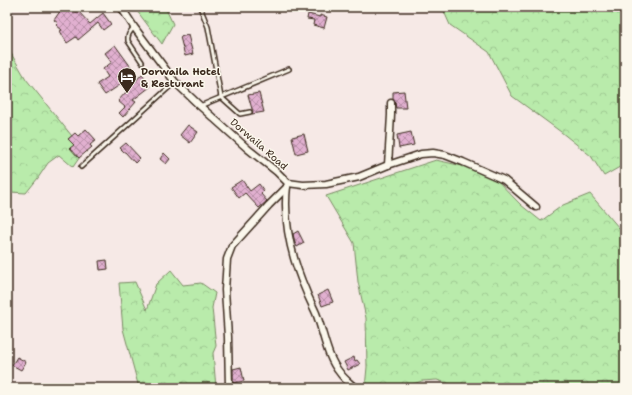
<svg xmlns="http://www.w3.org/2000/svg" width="632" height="395" font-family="'Shantell Sans',sans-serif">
	<defs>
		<pattern id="forest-crowns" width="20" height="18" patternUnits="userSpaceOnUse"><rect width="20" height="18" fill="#b9ebab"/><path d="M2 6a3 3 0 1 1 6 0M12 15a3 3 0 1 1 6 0" fill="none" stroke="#a0ca93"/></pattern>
		<pattern id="building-cross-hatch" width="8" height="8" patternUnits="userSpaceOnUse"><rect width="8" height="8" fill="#e1b0d0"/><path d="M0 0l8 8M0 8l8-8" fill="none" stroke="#b88fa8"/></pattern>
	</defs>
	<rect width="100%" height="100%" fill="#f6e9e6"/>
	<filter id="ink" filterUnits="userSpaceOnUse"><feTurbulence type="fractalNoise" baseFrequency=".025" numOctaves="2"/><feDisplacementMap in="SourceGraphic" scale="8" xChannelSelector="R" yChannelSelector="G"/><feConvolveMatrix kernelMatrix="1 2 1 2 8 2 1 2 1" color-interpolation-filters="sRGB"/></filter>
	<g filter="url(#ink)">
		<!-- forest -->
		<g fill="url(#forest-crowns)" stroke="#7a8a64">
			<polygon points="150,7 165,7 173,24 162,44 137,11"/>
			<polygon points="442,7 625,7 625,164 604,176 591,156 561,132 512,96 489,52 450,25"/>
			<polygon points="9,50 26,79 84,151 73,167 59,155 48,163 38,178 26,193 10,192 7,180 7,51"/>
			<polygon points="436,160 489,172 521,205 541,221 563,205 590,194 625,235 625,388 460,388 459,387 437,380 422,381 401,388 365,388 367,367 366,318 358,282 354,243 326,196"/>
			<polygon points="171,270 183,285 201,283 215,293 212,308 216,346 213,353 216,388 139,388 123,329 119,283 135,282 147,310 156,284"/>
		</g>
		<!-- building -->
		<g fill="url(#building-cross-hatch)" stroke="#3b2a1e">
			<polygon points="63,7 70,7 77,12 78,11 90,24 103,13 111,24 103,30 98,23 78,40 76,37 67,43 60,31 62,30 56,25 58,23 54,20"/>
			<polygon points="308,14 320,17 320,15 327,17 324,28 313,25 314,20 307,19"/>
			<polygon points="188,35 193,54 185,56 180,37"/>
			<polygon points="115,45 136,74 105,95 97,84 108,77 103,69 112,62 105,53"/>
			<polygon points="142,74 147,80 146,82 150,87 133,100 136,102 123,117 119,113 125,107 118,101"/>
			<polygon points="404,91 406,108 396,108 395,103 393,99 393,92"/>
			<polygon points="259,93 264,112 252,114 253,111 252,109 248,95"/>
			<polygon points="188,125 198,132 190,143 180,135"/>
			<polygon points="86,129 96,140 90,145 92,147 79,158 70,148 74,145 68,139 75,133 78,136"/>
			<polygon points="411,132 414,145 399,148 397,135"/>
			<polygon points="304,134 308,151 296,154 292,137"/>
			<polygon points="126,143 140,158 135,163 125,152 124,152 120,148"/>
			<polygon points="164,153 170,159 166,164 160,159"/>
			<polygon points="242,180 250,191 259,184 264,191 261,194 267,201 259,208 245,193 239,198 231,187"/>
			<polygon points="298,231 304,243 297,247 295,243 293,234"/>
			<polygon points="107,260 108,269 100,270 99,261"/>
			<polygon points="328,290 333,302 322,306 318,295"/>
			<polygon points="17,357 26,362 21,370 12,365"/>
			<polygon points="354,357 355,361 357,360 360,364 348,370 344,362"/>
			<polygon points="241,367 244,381 233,383 233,369"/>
		</g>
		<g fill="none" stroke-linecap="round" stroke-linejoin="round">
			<!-- lane casing -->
			<g stroke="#3b2a1e" stroke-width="6">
				<g id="lane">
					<polyline points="200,7 208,27 221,97 240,114 250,112"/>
					<path d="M 134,27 C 130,32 127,35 128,41 L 142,62"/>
					<polyline points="200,106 289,69"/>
					<polyline points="81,167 175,82"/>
				</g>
			</g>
			<!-- street casing -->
			<g stroke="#3b2a1e" stroke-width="9">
				<g id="street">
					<polyline points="121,7 134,27 175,82 200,106 248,149 277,172 288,183 303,185 326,184 359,177 388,165 421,154 433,153 445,155 463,162 504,180 536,207"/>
					<polyline points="388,165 391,115 391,103"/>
					<path d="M 287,186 C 283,221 292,259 306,291 C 309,299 313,306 316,313 C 324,333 326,356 340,373 C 344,379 350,383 355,388"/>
					<polyline points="229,388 228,337 225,290 227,259 232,246 269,205 287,187"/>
				</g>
			</g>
			<!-- lane -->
			<use href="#lane" stroke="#fbf7ec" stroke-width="3"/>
			<!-- street -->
			<use href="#street" stroke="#fbf7ec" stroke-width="6"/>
		</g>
	</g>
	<!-- icons -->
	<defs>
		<g id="hotel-pin" transform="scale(1)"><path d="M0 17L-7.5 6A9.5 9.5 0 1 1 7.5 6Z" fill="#3b2a1e" stroke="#fbf7ec"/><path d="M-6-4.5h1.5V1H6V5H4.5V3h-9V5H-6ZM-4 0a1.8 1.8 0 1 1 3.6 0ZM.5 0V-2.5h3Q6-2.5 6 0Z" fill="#fff"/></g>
	</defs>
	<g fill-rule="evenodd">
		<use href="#hotel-pin" x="127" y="77"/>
	</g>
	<g text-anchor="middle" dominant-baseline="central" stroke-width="3" stroke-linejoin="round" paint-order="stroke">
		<!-- poi labels -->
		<g font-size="10" font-weight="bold" fill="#3b2a1e" stroke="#fbf7ec" text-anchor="start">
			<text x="141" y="71">Dorwaila Hotel<tspan x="141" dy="12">&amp; Resturant</tspan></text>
		</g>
		<!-- street labels -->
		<g font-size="10" fill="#3b2a1e" stroke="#fbf7ec">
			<text transform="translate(259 144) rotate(41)">Dorwaila Road</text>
		</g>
	</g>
	<!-- margin -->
	<rect width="632" height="395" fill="none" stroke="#fbf7ec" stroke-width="24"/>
	<rect x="12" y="12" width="608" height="371" fill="none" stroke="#3b2a1e" stroke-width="1.5" filter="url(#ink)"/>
</svg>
